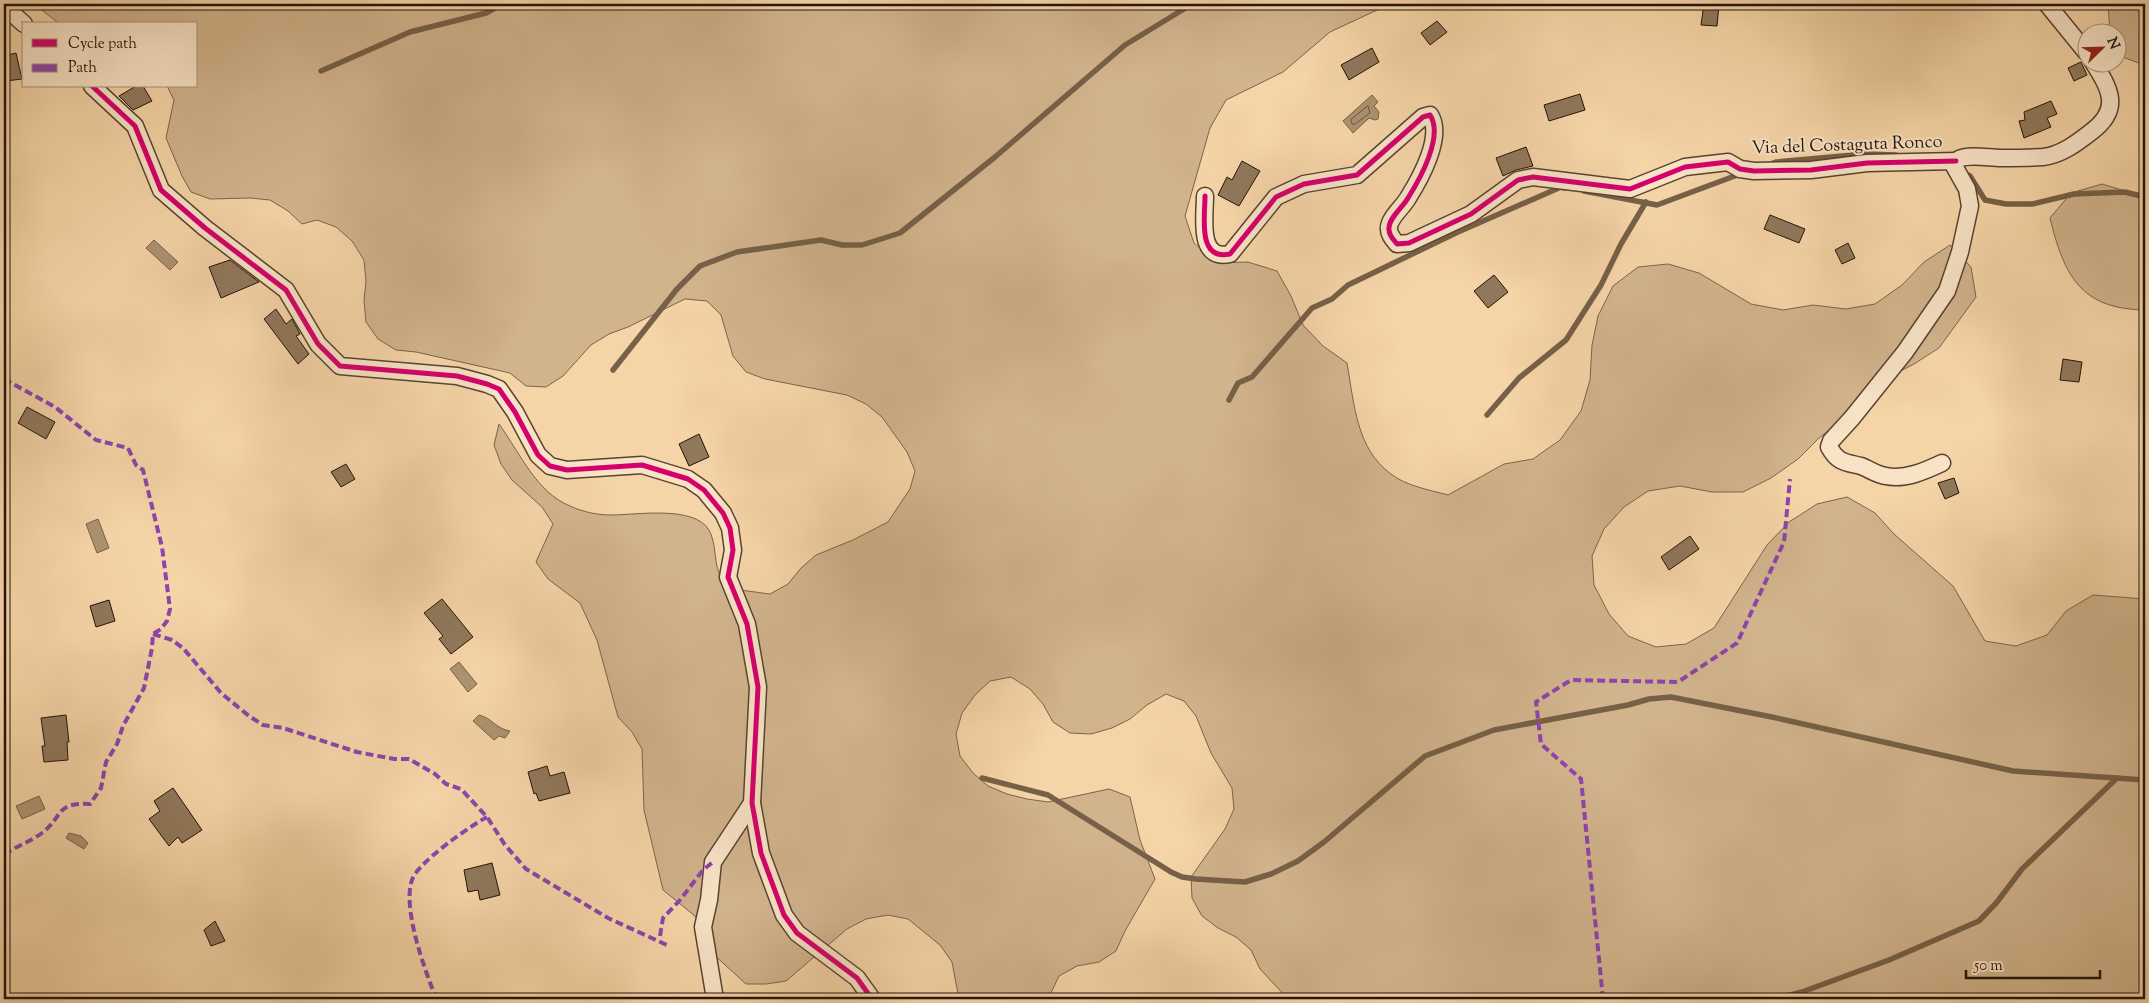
<svg xmlns="http://www.w3.org/2000/svg" width="2149" height="1003" font-family="'Sorts Mill Goudy',serif">
	<rect width="100%" height="100%" fill="#f5d4a7"/>
	<filter id="stains"><feTurbulence type="fractalNoise" baseFrequency=".004" numOctaves="4"/><feColorMatrix values="0 0 0 0 .2 0 0 0 0 .09 0 0 0 0 .02 0 0 0 .5 -.17"/></filter>
	<radialGradient id="worn" r=".72"><stop offset=".6" stop-color="#630" stop-opacity="0"/><stop offset="1" stop-color="#630" stop-opacity=".3"/></radialGradient>
	<!-- green -->
	<g fill="#d1b38c" stroke="#7a644a">
		<path d="M 34,4 L 1390,4 L 1330,32 L 1283,72 L 1226,100 L 1210,128 L 1185,216 L 1194,243 L 1217,263 L 1248,262 L 1277,271 L 1291,296 L 1303,325 L 1323,346 L 1347,363 C 1354,402 1356,449 1391,474 C 1406,486 1430,490 1448,495 L 1504,464 L 1533,459 L 1560,440 L 1581,411 L 1590,380 L 1592,345 L 1598,316 L 1613,286 L 1638,267 L 1668,264 L 1699,273 L 1751,304 L 1783,310 L 1813,305 L 1846,309 L 1875,304 L 1902,285 L 1924,262 L 1950,245 L 1971,267 L 1976,297 L 1939,348 L 1914,364 L 1887,378 L 1865,401 L 1818,439 L 1798,459 L 1771,478 L 1743,492 L 1712,492 L 1680,486 L 1648,491 L 1624,507 L 1604,529 L 1592,556 L 1594,585 L 1609,614 L 1628,636 L 1656,647 L 1686,644 L 1714,628 L 1767,545 L 1789,522 L 1817,504 L 1847,497 L 1875,513 L 1894,534 L 1953,586 L 1985,641 L 2016,646 L 2047,635 L 2066,611 L 2093,595 L 2145,599 L 2145,999 L 1288,999 L 1260,969 L 1251,950 L 1236,937 L 1218,928 L 1202,916 L 1192,898 L 1191,877 L 1225,829 L 1234,809 L 1232,788 L 1211,753 L 1196,716 L 1184,701 L 1166,694 L 1147,705 L 1130,719 L 1112,728 L 1091,734 L 1070,733 L 1053,722 L 1043,704 L 1030,689 L 1011,677 L 990,681 L 975,695 L 962,713 L 956,734 L 960,756 L 973,773 L 988,786 L 1007,794 L 1027,799 L 1048,802 L 1109,789 L 1130,797 L 1140,840 L 1155,879 L 1125,931 L 1116,951 L 1099,962 L 1077,966 L 1059,976 L 1050,995 L 1052,999 L 959,999 L 952,962 L 940,945 L 908,919 L 888,915 L 866,919 L 847,929 L 786,981 L 766,984 L 746,984 L 712,953 L 705,934 L 695,916 L 663,890 L 644,810 L 642,749 L 632,732 L 618,717 L 597,640 L 580,603 L 548,579 L 536,562 L 553,524 L 542,507 L 512,480 L 501,464 L 494,445 L 499,424 C 520,453 536,492 570,506 C 583,512 598,515 611,515 C 636,515 694,505 709,530 C 716,543 714,557 718,570 C 720,576 723,582 725,588 L 770,594 L 788,584 L 801,568 L 816,555 L 853,540 L 888,522 L 910,489 L 915,471 L 907,452 L 882,417 L 866,404 L 847,395 L 765,379 L 746,372 L 733,356 L 721,315 L 707,301 L 685,299 L 628,327 L 609,334 L 591,345 L 563,376 L 546,387 L 526,386 L 510,373 L 416,352 L 396,350 L 378,339 L 366,322 L 364,301 L 366,281 L 364,260 L 352,241 L 336,227 L 317,220 L 302,224 L 288,211 L 270,200 L 250,198 L 210,199 L 191,192 L 182,176 L 166,138 L 174,100 L 167,86 L 196,86 L 196,24 L 60,24 Z"/>
		<polygon points="2108,4 2145,4 2145,65 2125,58 2117,43 2116,32 2110,31"/>
		<path d="M 2102,184 L 2145,197 L 2145,310 C 2080,309 2064,275 2050,218 L 2071,193 Z"/>
	</g>
	<!-- water -->
	<g fill="#ae9371" stroke="#766047">
		<polygon points="1372,95 1378,102 1374,106 1379,112 1378,119 1375,120 1369,118 1353,133 1343,121"/>
		<polygon points="154,240 178,262 170,270 146,248"/>
		<polygon points="98,519 109,548 97,553 86,524"/>
		<polygon points="459,662 477,684 468,692 450,669"/>
		<path d="M 479,715 C 492,718 496,729 510,731 L 505,738 L 499,736 L 494,740 L 473,721 Z"/>
		<polygon points="39,796 45,809 22,819 16,806"/>
		<polygon points="69,833 81,836 88,843 84,849 66,838"/>
	</g>
	<g fill="none" stroke-linecap="round" stroke-linejoin="round">
		<!-- shore -->
		<polygon stroke="#68543d" stroke-width="1" points="1368,106 1370,113 1355,124 1352,124 1351,120"/>
		<!-- stream -->
		<g stroke="#766047" stroke-width="5.5">
			<polyline points="321,71 410,32 486,13 502,4"/>
			<polyline points="1768,165 1776,162 1865,154 1896,155"/>
			<polyline points="1962,172 1970,176 1985,200 2006,204 2032,204 2074,194 2125,192 2145,197"/>
			<polyline points="1584,191 1657,205 1740,174"/>
			<polyline points="613,370 677,289 700,266 737,252 821,240 842,245 862,245 900,233 995,157 1125,45 1192,4"/>
			<polyline points="1229,400 1238,383 1252,377 1312,308 1332,299 1348,285 1458,232 1561,187 1565,188"/>
			<polyline points="1487,415 1519,378 1566,340 1601,285 1621,244 1646,202"/>
			<polyline points="982,778 1048,795 1171,872 1182,877 1196,879 1245,882 1271,874 1298,861 1324,842 1425,756 1494,730 1628,705 1649,699 1671,697 1772,717 2013,771 2145,780"/>
			<polyline points="1775,999 1802,992 1889,960 1979,921 1997,902 2022,869 2117,778"/>
		</g>
	</g>
	<!-- building -->
	<g fill="#90785b" stroke="#231409">
		<polygon points="1704,4 1719,4 1717,26 1701,25"/>
		<polygon points="1437,21 1447,32 1430,45 1421,33"/>
		<polygon points="1372,48 1379,62 1349,80 1341,65"/>
		<polygon points="16,53 22,79 6,81 4,74 4,56"/>
		<polygon points="2081,62 2087,75 2074,81 2068,68"/>
		<polygon points="136,86 143,86 152,101 133,110 119,96"/>
		<polygon points="1580,94 1585,110 1549,121 1544,105"/>
		<polygon points="2051,101 2057,114 2047,118 2051,127 2024,138 2019,121 2025,120 2024,112"/>
		<polygon points="1526,147 1533,166 1516,170 1503,176 1496,158"/>
		<polygon points="1242,161 1260,171 1239,206 1218,195 1227,177 1232,180"/>
		<polygon points="1770,215 1805,229 1799,243 1764,229"/>
		<polygon points="1848,243 1855,258 1842,264 1835,250"/>
		<polygon points="230,260 259,282 221,298 209,267"/>
		<polygon points="1494,275 1508,292 1488,308 1474,291"/>
		<polygon points="276,309 286,324 292,319 300,334 296,336 309,354 298,364 264,319"/>
		<polygon points="2063,359 2082,362 2079,382 2060,380"/>
		<polygon points="27,407 55,422 46,439 18,423"/>
		<polygon points="699,434 709,457 689,466 679,444"/>
		<polygon points="346,464 355,479 341,487 331,472"/>
		<polygon points="1954,478 1959,493 1945,499 1938,483"/>
		<polygon points="1690,536 1699,549 1669,570 1661,557"/>
		<polygon points="442,599 473,637 451,654 439,639 443,636 424,613"/>
		<polygon points="109,600 115,621 96,627 90,606"/>
		<polygon points="66,715 69,742 67,742 68,760 44,762 42,746 45,746 41,718"/>
		<polygon points="547,766 550,776 564,772 570,793 539,801 536,793 534,794 528,772"/>
		<polygon points="173,788 202,830 182,843 178,837 169,846 149,819 160,811 154,801"/>
		<polygon points="492,863 500,895 480,900 478,890 468,892 464,870"/>
		<polygon points="215,921 225,941 211,946 204,930"/>
	</g>
	<g fill="none" stroke-linecap="round" stroke-linejoin="round">
		<!-- minor casing -->
		<g stroke="#584430" stroke-width="19">
			<g id="minor">
				<polyline points="2047,4 2086,52"/>
				<polyline points="4,6 24,24"/>
				<polyline points="92,86 135,126 161,190 205,228 286,290 318,344 340,366 457,376 487,384 499,389 515,412 538,455 550,466 567,470 642,465 688,479 704,490 723,513 730,528 733,550 728,577 747,624 758,687 752,803 761,853 784,915 797,933 857,978 872,999"/>
				<path d="M 1205,196 C 1205,217 1197,261 1230,254 L 1276,197 L 1304,184 L 1357,175 L 1423,117 L 1430,115 C 1444,136 1420,179 1408,198 C 1403,207 1390,217 1389,227 C 1388,234 1393,239 1397,244 L 1409,243 L 1471,214 L 1518,180 L 1533,177 L 1630,189 L 1685,167 L 1728,162 L 1740,169 L 1754,171 L 1811,170 L 1867,163 L 1956,161"/>
				<path d="M 1942,463 C 1925,471 1905,480 1886,476 C 1877,475 1869,469 1861,466 C 1845,462 1838,463 1829,447 L 1831,441 L 1852,418 L 1905,352 L 1947,291 L 1960,252 L 1970,206 L 1967,189 L 1953,164 C 1955,162 1956,160 1959,159 C 1969,154 1989,158 2001,158 C 2015,158 2030,158 2043,157 C 2061,155 2077,143 2091,132 C 2122,109 2110,89 2093,62"/>
				<polyline points="715,999 703,927 709,900 713,862 752,803"/>
			</g>
		</g>
		<!-- minor -->
		<use href="#minor" stroke="#f8e3c6" stroke-width="16"/>
		<!-- quiet -->
		<g stroke="#8e44ad" stroke-width="4" stroke-dasharray="8 4" stroke-linecap="butt">
			<path d="M 4,379 L 55,407 L 96,440 L 128,448 L 136,465 L 143,470 L 162,547 L 170,609 L 167,621 L 161,629 L 153,634 L 152,648 L 144,688 L 123,726 L 117,744 L 106,762 L 101,788 L 90,804 C 55,802 64,816 42,833 C 31,841 16,847 4,854"/>
			<polyline points="153,634 172,640 183,648 221,693 249,716 263,725 283,728 357,752 394,759 409,759 435,774 446,784 461,789 487,817 505,845 526,869 608,918 669,946"/>
			<polyline points="660,936 663,918 680,900 703,870 713,862"/>
			<path d="M 434,999 L 436,998 C 425,971 402,908 412,880 C 417,863 470,826 487,817"/>
			<polyline points="1603,999 1581,779 1541,744 1536,702 1571,680 1678,682 1737,643 1784,542 1790,479"/>
		</g>
		<!-- cycleway casing -->
		<g stroke="#f8e3c6" stroke-width="8">
			<g id="cycleway">
				<polyline points="92,86 135,126 161,190 205,228 286,290 318,344 340,366 457,376 487,384 499,389 515,412 538,455 550,466 567,470 642,465 688,479 704,490 723,513 730,528 733,550 728,577 747,624 758,687 752,803 761,853 784,915 797,933 857,978 872,999"/>
				<path d="M 1205,196 C 1205,217 1197,261 1230,254 L 1276,197 L 1304,184 L 1357,175 L 1423,117 L 1430,115 C 1444,136 1420,179 1408,198 C 1403,207 1390,217 1389,227 C 1388,234 1393,239 1397,244 L 1409,243 L 1471,214 L 1518,180 L 1533,177 L 1630,189 L 1685,167 L 1728,162 L 1740,169 L 1754,171 L 1811,170 L 1867,163 L 1956,161"/>
			</g>
		</g>
		<!-- cycleway -->
		<use href="#cycleway" stroke="#d6006c" stroke-width="5"/>
	</g>
	<g text-anchor="middle" dominant-baseline="central" stroke-width="4" stroke-linejoin="round" paint-order="stroke">
		<!-- street labels -->
		<g font-size="18" fill="#231409" stroke="#f8e3c6">
			<text transform="translate(1847 146) rotate(-2)">Via del Costaguta Ronco</text>
		</g>
	</g>
	<!-- margin -->
	<rect width="2149" height="1003" fill="none" stroke="#f5d4a7" stroke-width="20"/>
	<rect x="5" y="5" width="2139" height="993" fill="none" stroke="#231409" stroke-width="2.5"/>
	<rect x="10" y="10" width="2129" height="983" fill="none" stroke="#231409"/>
	<!-- legend -->
	<rect x="22" y="22" width="175" height="65" fill="#f8e3c6" stroke="#a3907a"/>
	<rect x="32" y="39" width="25" height="8" fill="#d6006c" stroke="#a3907a"/>
	<text x="68" y="48" font-size="15" fill="#231409">Cycle path</text>
	<rect x="32" y="64" width="25" height="8" fill="#8e44ad" stroke="#a3907a"/>
	<text x="68" y="72" font-size="15" fill="#231409">Path</text>
	<!-- north arrow -->
	<g transform="translate(2102 48) rotate(67)"><circle r="24" fill="#f8e3c6" stroke="#a3907a"/>
	<path d="M0-4L9 19L0 12L-9 19Z" fill="#8f2418"/>
	<text y="-8" font-size="14" font-weight="bold" text-anchor="middle" fill="#231409">N</text>
	</g>
	<!-- scale -->
	<path d="M1966 970v8h134v-8" fill="none" stroke="#231409" stroke-width="2.5"/>
	<text x="1974" y="970" font-size="15" fill="#231409" stroke="#f8e3c6" stroke-width="4" paint-order="stroke">50 m</text>
	<rect width="100%" height="100%" filter="url(#stains)"/>
	<rect width="100%" height="100%" fill="url(#worn)"/>
</svg>
